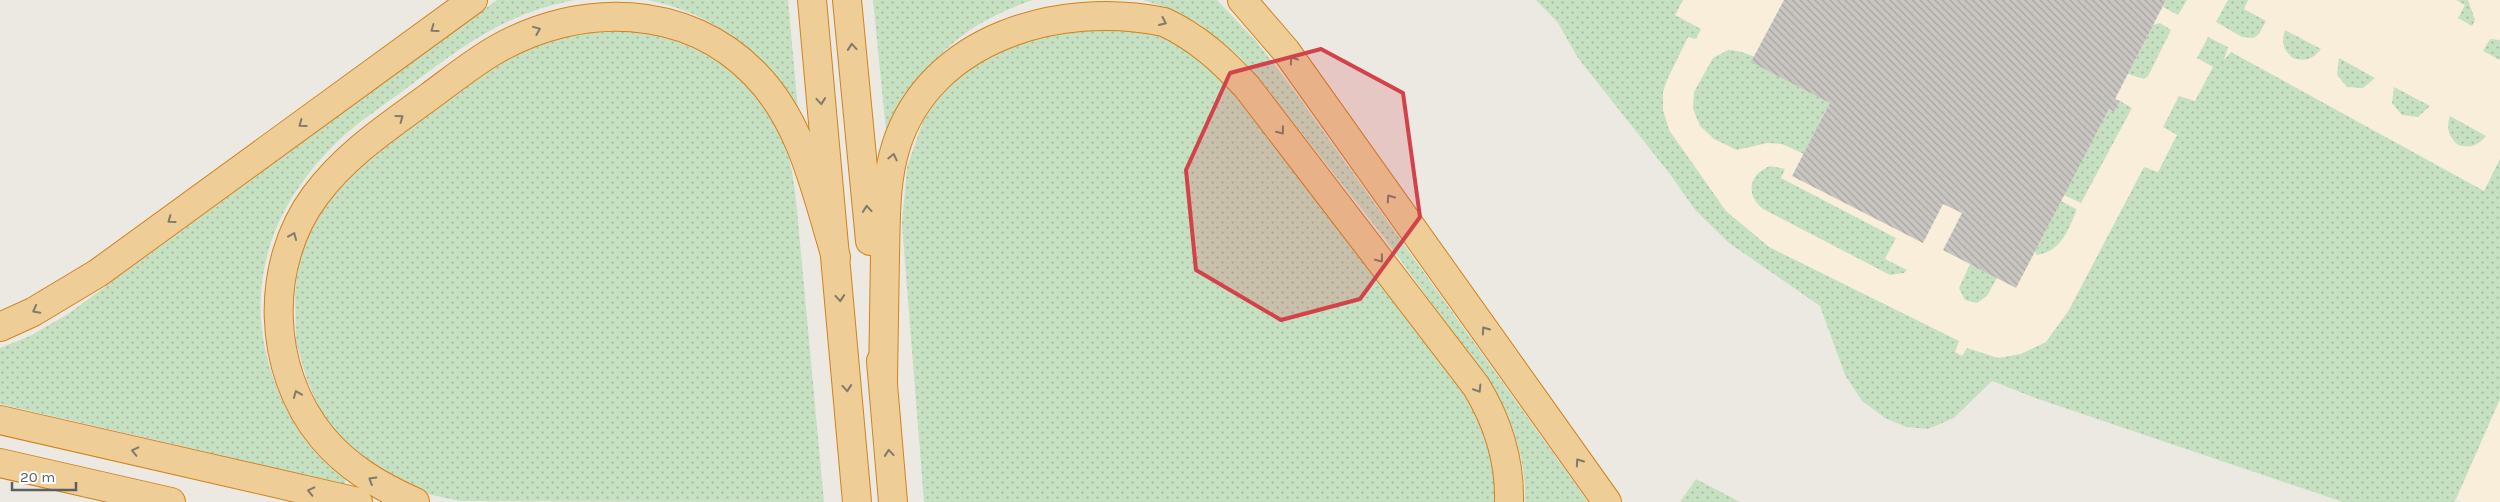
<svg xmlns="http://www.w3.org/2000/svg" width="2500" height="502" font-family="Karla,sans-serif">
	<defs>
		<pattern id="grass-dots" width="8" height="8" patternUnits="userSpaceOnUse" patternTransform="scale(1.25)"><rect width="8" height="8" fill="#c6e0c2"/><path d="M2 2h.1M6 6h.1" fill="none" stroke="#a4b9a1" stroke-width="1.8" stroke-linecap="round"/></pattern>
		<pattern id="building-back-hatch" width="6" height="6" patternUnits="userSpaceOnUse" patternTransform="scale(1.25)"><rect width="6" height="6" fill="#c9c6c2"/><path d="M-1 5l2 2M0 0l6 6M5-1l2 2" fill="none" stroke="#a6a4a1"/></pattern>
	</defs>
	<rect width="100%" height="100%" fill="#ece9e3"/>
	<!-- commercial -->
	<polygon fill="#f9eeda" points="1536,0 2500,0 2500,502 2463,502 2456,499 2454,502 2343,502 2038,399 1992,381 1954,418 1928,429 1906,427 1885,418 1862,401 1845,375 1820,306 1729,243 1696,211 1669,173 1578,58 1558,23"/>
	<!-- grass -->
	<g fill="url(#grass-dots)">
		<path d="M 497,0 L 575,0 C 508,12 464,45 412,84 C 386,104 357,122 334,145 C 269,210 242,291 274,380 C 289,420 310,455 346,479 L 345,484 L 0,404 L 0,348 L 30,336 L 68,314 Z"/>
		<path d="M 647,0 L 788,0 L 798,110 C 762,52 714,13 647,0 Z"/>
		<path d="M 873,0 L 1033,0 C 959,25 924,62 888,130 L 886,130 Z"/>
		<path d="M 1143,0 L 1217,0 L 1256,41 L 1290,85 L 1588,502 L 1525,502 C 1526,463 1515,427 1496,392 L 1383,236 L 1257,76 L 1239,56 L 1198,23 L 1168,8 Z"/>
		<polygon points="1536,0 1683,0 1675,15 1701,29 1696,39 1688,37 1667,80 1663,92 1663,110 1669,130 1726,211 1769,247 1959,341 1955,352 1962,356 1967,348 1998,358 2021,354 2046,342 2069,310 2144,167 2158,172 2177,135 2163,127 2179,96 2195,101 2213,67 2197,58 2208,37 2228,47 2224,60 2231,52 2484,191 2500,159 2500,399 2456,499 2454,502 2343,502 2038,399 1992,381 1954,418 1928,429 1906,427 1885,418 1862,401 1845,375 1820,306 1729,243 1696,211 1669,173 1578,58 1558,23"/>
		<polygon points="2166,0 2187,0 2178,15 2163,7"/>
		<polygon points="2228,0 2248,0 2244,9 2266,21 2259,34 2254,38 2242,37 2216,22"/>
		<polygon points="2456,0 2468,0 2475,20 2472,26 2458,18 2465,5"/>
		<path d="M 1054,21 L 1166,36 L 1198,57 L 1231,88 L 1464,392 C 1484,429 1495,460 1497,502 L 924,502 L 902,224 L 907,167 L 927,110 L 959,70 Z"/>
		<polygon points="2160,23 2171,30 2148,76 2144,79 2128,74 2153,25"/>
		<path d="M 612,26 C 634,30 659,32 680,39 C 729,58 770,102 787,151 C 792,167 794,184 796,200 L 824,502 L 460,501 L 423,493 L 356,457 L 323,417 L 307,380 L 296,342 L 295,293 L 298,267 L 305,243 L 318,218 L 333,195 L 356,171 L 374,154 L 489,68 L 552,35 Z"/>
		<path d="M 2285,30 L 2321,49 C 2313,59 2306,62 2293,58 C 2283,50 2281,42 2285,30 Z"/>
		<polygon points="2490,39 2500,40 2500,60 2483,51"/>
		<path d="M 1728,50 C 1757,50 1804,87 1830,103 L 1804,154 L 1782,144 L 1767,143 L 1737,150 L 1714,139 L 1700,126 L 1693,109 L 1694,92 L 1713,58 Z"/>
		<polygon points="2339,58 2375,78 2363,88 2347,87 2337,75"/>
		<polygon points="2394,87 2430,106 2418,117 2402,115 2392,103"/>
		<polygon points="2120,101 2132,108 2081,203 2064,195 2109,109 2114,112"/>
		<path d="M 2450,116 L 2486,136 C 2478,146 2470,148 2458,145 C 2448,136 2446,128 2450,116 Z"/>
		<path d="M 1770,166 L 1785,169 L 1781,178 L 1896,238 L 1885,259 L 1907,270 L 1904,273 L 1890,275 L 1763,209 C 1745,195 1749,174 1770,166 Z"/>
		<path d="M 2061,201 L 2076,209 L 2076,212 C 2067,232 2061,251 2037,255 L 2035,252 Z"/>
		<polygon points="1971,262 1998,276 1987,296 1977,303 1965,300 1959,288"/>
		<polygon points="1696,479 1740,502 1680,502"/>
	</g>
	<!-- building -->
	<polygon fill="url(#building-back-hatch)" points="1784,0 2166,0 2115,99 2120,101 2114,112 2109,109 2016,288 1943,250 1962,213 1943,204 1923,243 1792,176 1830,103 1751,62"/>
	<g fill="none" stroke-linecap="round" stroke-linejoin="round">
		<!-- highway casing -->
		<g stroke="#d3811c" stroke-width="30">
			<g id="highway">
				<polyline points="812,0 857,502"/>
				<polyline points="847,0 870,241"/>
				<polyline points="1242,0 1286,51 1607,502"/>
				<polyline points="0,327 33,312 98,273 473,0"/>
				<polyline points="881,361 893,502"/>
				<path d="M 883,380 C 884,338 884,296 885,255 C 886,218 885,181 896,146 C 930,38 1059,0 1164,22 C 1197,37 1223,61 1247,87 L 1476,386 C 1498,422 1510,460 1509,502"/>
				<polyline points="0,420 358,502"/>
				<polyline points="0,463 171,502"/>
				<path d="M 415,502 C 379,486 347,467 322,437 C 267,370 264,265 315,196 C 346,154 389,126 430,96 C 452,80 474,62 497,49 C 580,2 686,3 755,74 C 803,123 816,193 836,257"/>
			</g>
		</g>
		<!-- highway -->
		<use href="#highway" stroke="#efcd96" stroke-width="28"/>
	</g>
	<!-- one-way arrows -->
	<defs><path id="oneway-chevron" d="M-2-3.5L2.5 0L-2 3.5" fill="none" stroke-width="1.6" stroke-linecap="round" stroke-linejoin="round" transform="scale(1.25)"/></defs>
	<g stroke="#807a6f">
		<use href="#oneway-chevron" transform="translate(1163 22) rotate(24)"/>
		<use href="#oneway-chevron" transform="translate(434 29) rotate(144)"/>
		<use href="#oneway-chevron" transform="translate(537 30) rotate(-22)"/>
		<use href="#oneway-chevron" transform="translate(852 47) rotate(-95)"/>
		<use href="#oneway-chevron" transform="translate(1293 60) rotate(-125)"/>
		<use href="#oneway-chevron" transform="translate(821 101) rotate(85)"/>
		<use href="#oneway-chevron" transform="translate(400 118) rotate(-36)"/>
		<use href="#oneway-chevron" transform="translate(302 124) rotate(144)"/>
		<use href="#oneway-chevron" transform="translate(1281 131) rotate(52)"/>
		<use href="#oneway-chevron" transform="translate(893 157) rotate(-77)"/>
		<use href="#oneway-chevron" transform="translate(1390 198) rotate(-125)"/>
		<use href="#oneway-chevron" transform="translate(867 209) rotate(-95)"/>
		<use href="#oneway-chevron" transform="translate(171 220) rotate(144)"/>
		<use href="#oneway-chevron" transform="translate(293 236) rotate(-67)"/>
		<use href="#oneway-chevron" transform="translate(1380 259) rotate(52)"/>
		<use href="#oneway-chevron" transform="translate(840 298) rotate(85)"/>
		<use href="#oneway-chevron" transform="translate(36 310) rotate(152)"/>
		<use href="#oneway-chevron" transform="translate(1485 330) rotate(-125)"/>
		<use href="#oneway-chevron" transform="translate(847 388) rotate(85)"/>
		<use href="#oneway-chevron" transform="translate(1478 389) rotate(58)"/>
		<use href="#oneway-chevron" transform="translate(297 394) rotate(-112)"/>
		<use href="#oneway-chevron" transform="translate(135 451) rotate(-167)"/>
		<use href="#oneway-chevron" transform="translate(889 453) rotate(-95)"/>
		<use href="#oneway-chevron" transform="translate(1579 462) rotate(-125)"/>
		<use href="#oneway-chevron" transform="translate(372 480) rotate(-149)"/>
		<use href="#oneway-chevron" transform="translate(311 491) rotate(-167)"/>
	</g>
	<!-- marked area -->
	<path fill="#d3424a" fill-opacity="0.2" stroke="#d3424a" stroke-width="4" stroke-linejoin="round" d="M 1321,49 L 1403,93 L 1420,217 L 1360,299 L 1281,320 L 1196,270 L 1186,170 L 1230,73 Z"/>
	<!-- scale -->
	<path d="M12 482v8h64v-8" fill="none" stroke="#5b5f62" stroke-width="2.5"/>
	<text x="20" y="482" font-size="15" fill="#5b5f62" stroke="#ffffff" stroke-width="4" paint-order="stroke">20 m</text>
</svg>
